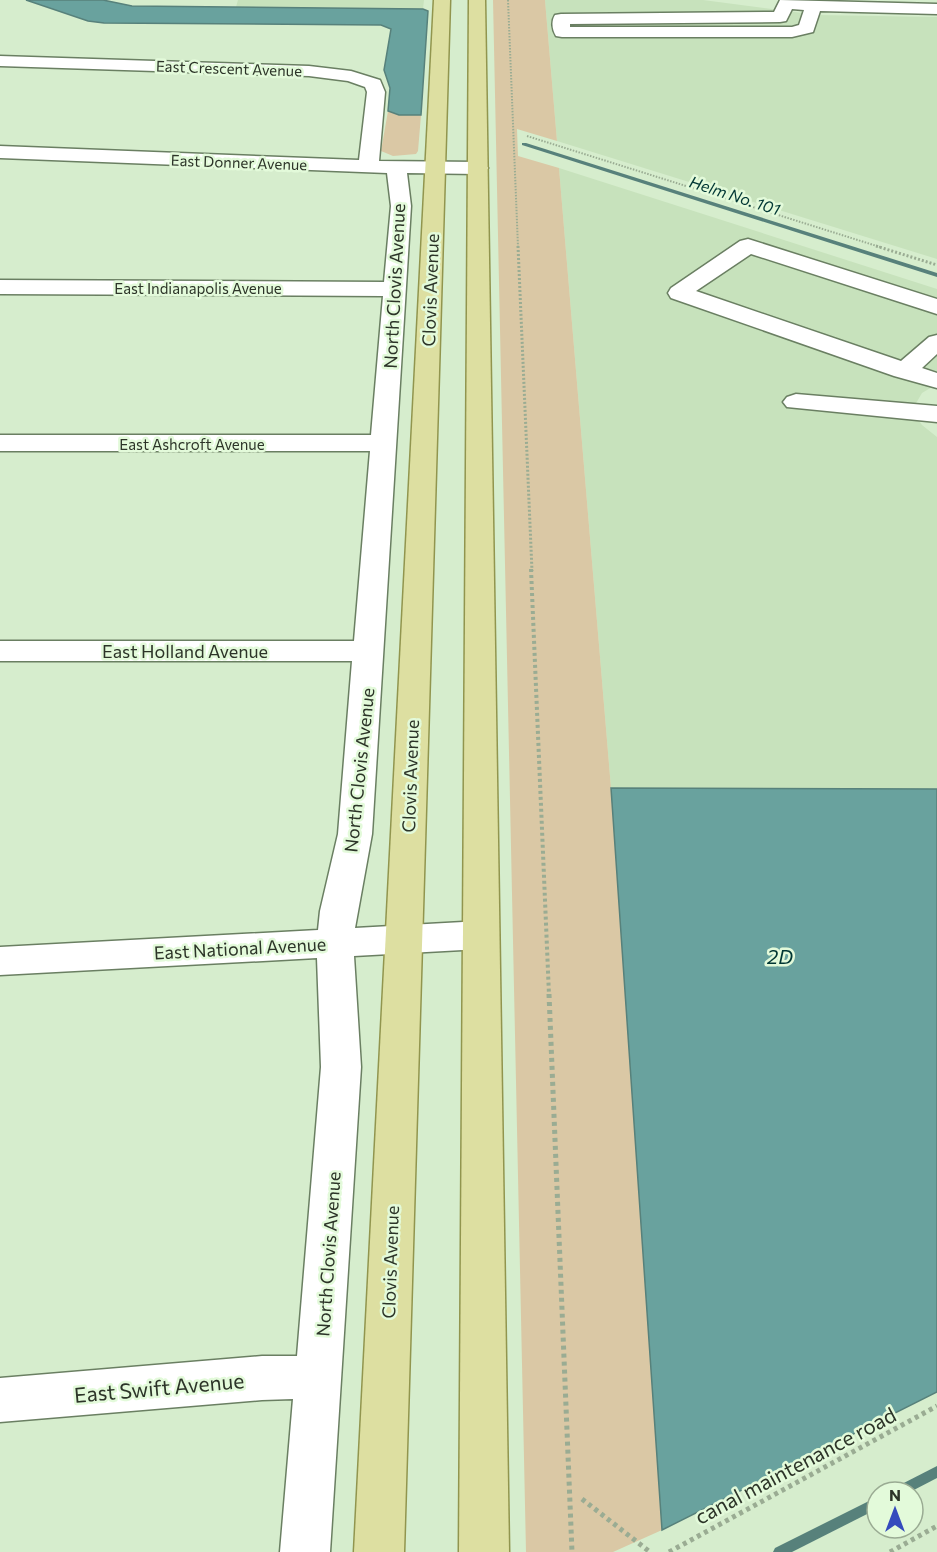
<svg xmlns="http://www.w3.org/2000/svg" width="937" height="1552" font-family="Commissioner,sans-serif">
	<rect width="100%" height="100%" fill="#d6edcd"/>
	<!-- built -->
	<g fill="#c7e2bc">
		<polygon points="238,0 424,0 423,9 236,7"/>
		<polygon points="545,0 703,0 818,15 937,17 937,259 557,141"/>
		<polygon points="559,168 937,289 937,384 922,393 915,405 917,418 922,425 937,437 937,789 611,788"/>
	</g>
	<!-- green -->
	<g fill="#dac8a5">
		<polygon points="493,0 545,0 557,141 517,129 518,156 559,168 611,788 662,1530 613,1552 526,1552"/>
		<polygon points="388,111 399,115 421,115 418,151 416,154 393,156 381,151"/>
	</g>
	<!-- water -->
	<g fill="#69a29e" stroke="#57817b" stroke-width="1.5">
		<polygon points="26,0 103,0 132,6 423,9 428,11 421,115 399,115 388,111 390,88 384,70 391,29 381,25 104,23 88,21"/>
		<polygon points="611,788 937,789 937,1392 662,1530"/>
	</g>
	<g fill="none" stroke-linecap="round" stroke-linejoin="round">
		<!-- stream -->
		<g fill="#57817b" fill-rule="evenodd">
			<polygon points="522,143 526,143 937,273 937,277 522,145"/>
			<polygon points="937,1466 937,1478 910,1492 892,1492 894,1488"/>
			<polygon points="877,1497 877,1509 792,1552 773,1552 775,1548"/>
		</g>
		<!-- minor casing -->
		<g stroke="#6a7f62" stroke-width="3">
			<g id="minor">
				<path d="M 780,0 L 937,4 L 937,14 L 820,11 L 813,32 L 792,37 L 562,37 L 556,36 C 552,30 551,21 555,15 L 561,14 L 774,12 ZM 792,9 L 804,10 L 799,25 L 792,27 L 570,27 L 570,24 L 780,22 L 786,21 Z"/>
				<polygon points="0,56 309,66 351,71 380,80 385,92 379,161 478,162 485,164 488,168 485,172 478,174 407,173 411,206 372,834 355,928 481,921 494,925 499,935 494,945 481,949 354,956 361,1067 330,1552 280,1552 293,1399 262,1400 0,1422 0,1378 262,1356 297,1356 321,1067 317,958 0,975 0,947 318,930 320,911 338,834 352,661 0,661 0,641 354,641 370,451 0,451 0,435 371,435 383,296 0,294 0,280 384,282 391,206 387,173 0,158 0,146 359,160 367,92 365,87 348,81 309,76 0,66"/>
				<polygon points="748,239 937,299 937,314 751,254 696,291 901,361 929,337 937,335 937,354 922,368 937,373 937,388 894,376 671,298 668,293 671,288 740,241"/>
				<polygon points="796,394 937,406 937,422 787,407 783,402 787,397"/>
			</g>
		</g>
		<!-- major casing -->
		<g stroke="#91954e" stroke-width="3">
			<g id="major">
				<polygon points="434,0 450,0 404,1552 354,1552"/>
				<polygon points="469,0 485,0 509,1552 459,1552"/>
			</g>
		</g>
		<!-- path-far3 -->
		<g stroke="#9aac93" stroke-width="2" stroke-dasharray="1.5 1.5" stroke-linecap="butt">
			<polyline points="508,0 518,247"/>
			<polyline points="527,136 880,247"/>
		</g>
		<!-- path-far2 -->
		<g stroke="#9aac93" stroke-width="3" stroke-dasharray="2 2" stroke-linecap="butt">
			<polyline points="518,246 532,571"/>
			<polyline points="876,246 937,265"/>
		</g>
		<!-- path-far1 -->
		<polyline stroke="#9aac93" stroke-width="4" stroke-dasharray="3 3" stroke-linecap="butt" points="531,569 549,995"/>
		<!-- path -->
		<g stroke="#9aac93" stroke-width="5" stroke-dasharray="4 4" stroke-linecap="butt">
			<polyline points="549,994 572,1552"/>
			<polyline points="582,1499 650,1552"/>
			<polyline points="669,1552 937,1406"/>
			<polyline points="890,1552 937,1526"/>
		</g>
		<!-- minor -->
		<use href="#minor" fill="#fff" fill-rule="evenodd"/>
		<!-- major -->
		<use href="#major" fill="#dddfa1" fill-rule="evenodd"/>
	</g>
	<g text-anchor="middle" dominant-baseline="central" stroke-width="5" stroke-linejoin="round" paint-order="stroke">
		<!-- far-street labels -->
		<g font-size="15" fill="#2c3428" stroke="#e3fada">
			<text transform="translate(229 68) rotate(2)">East Crescent Avenue</text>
			<text transform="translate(239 162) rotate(2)">East Donner Avenue</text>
			<text x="198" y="288">East Indianapolis Avenue</text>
			<text x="192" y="444">East Ashcroft Avenue</text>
		</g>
		<!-- far-water labels -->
		<g font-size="16" font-style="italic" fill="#003734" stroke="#e3fada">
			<text transform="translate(735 195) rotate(18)">Helm No. 101</text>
		</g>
		<!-- street labels -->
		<g font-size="18" fill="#2c3428" stroke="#e3fada">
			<text transform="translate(394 286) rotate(-87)">North Clovis Avenue</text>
			<text transform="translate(430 290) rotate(-88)">Clovis Avenue</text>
			<text x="185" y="651">East Holland Avenue</text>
			<text transform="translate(359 770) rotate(-84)">North Clovis Avenue</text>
			<text transform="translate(410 776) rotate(-88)">Clovis Avenue</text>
			<text transform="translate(240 948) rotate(-3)">East National Avenue</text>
			<text transform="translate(328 1254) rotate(-86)">North Clovis Avenue</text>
			<text transform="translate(390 1262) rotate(-88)">Clovis Avenue</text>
		</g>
		<!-- water labels -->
		<g font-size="20" font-style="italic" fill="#003734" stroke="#e3fada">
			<text x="780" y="956">2D</text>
		</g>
		<!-- near-street labels -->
		<g font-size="21" fill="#2c3428" stroke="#e3fada">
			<text transform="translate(159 1387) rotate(-5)">East Swift Avenue</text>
			<text transform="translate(795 1465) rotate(-28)">canal maintenance road</text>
		</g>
	</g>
	<!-- north arrow -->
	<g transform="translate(895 1510)"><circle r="28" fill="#e3fada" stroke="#9aab93" stroke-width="1.5"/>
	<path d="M0-4.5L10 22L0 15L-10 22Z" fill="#354bbd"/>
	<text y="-9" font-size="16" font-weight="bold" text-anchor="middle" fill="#2c3428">N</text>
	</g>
</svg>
